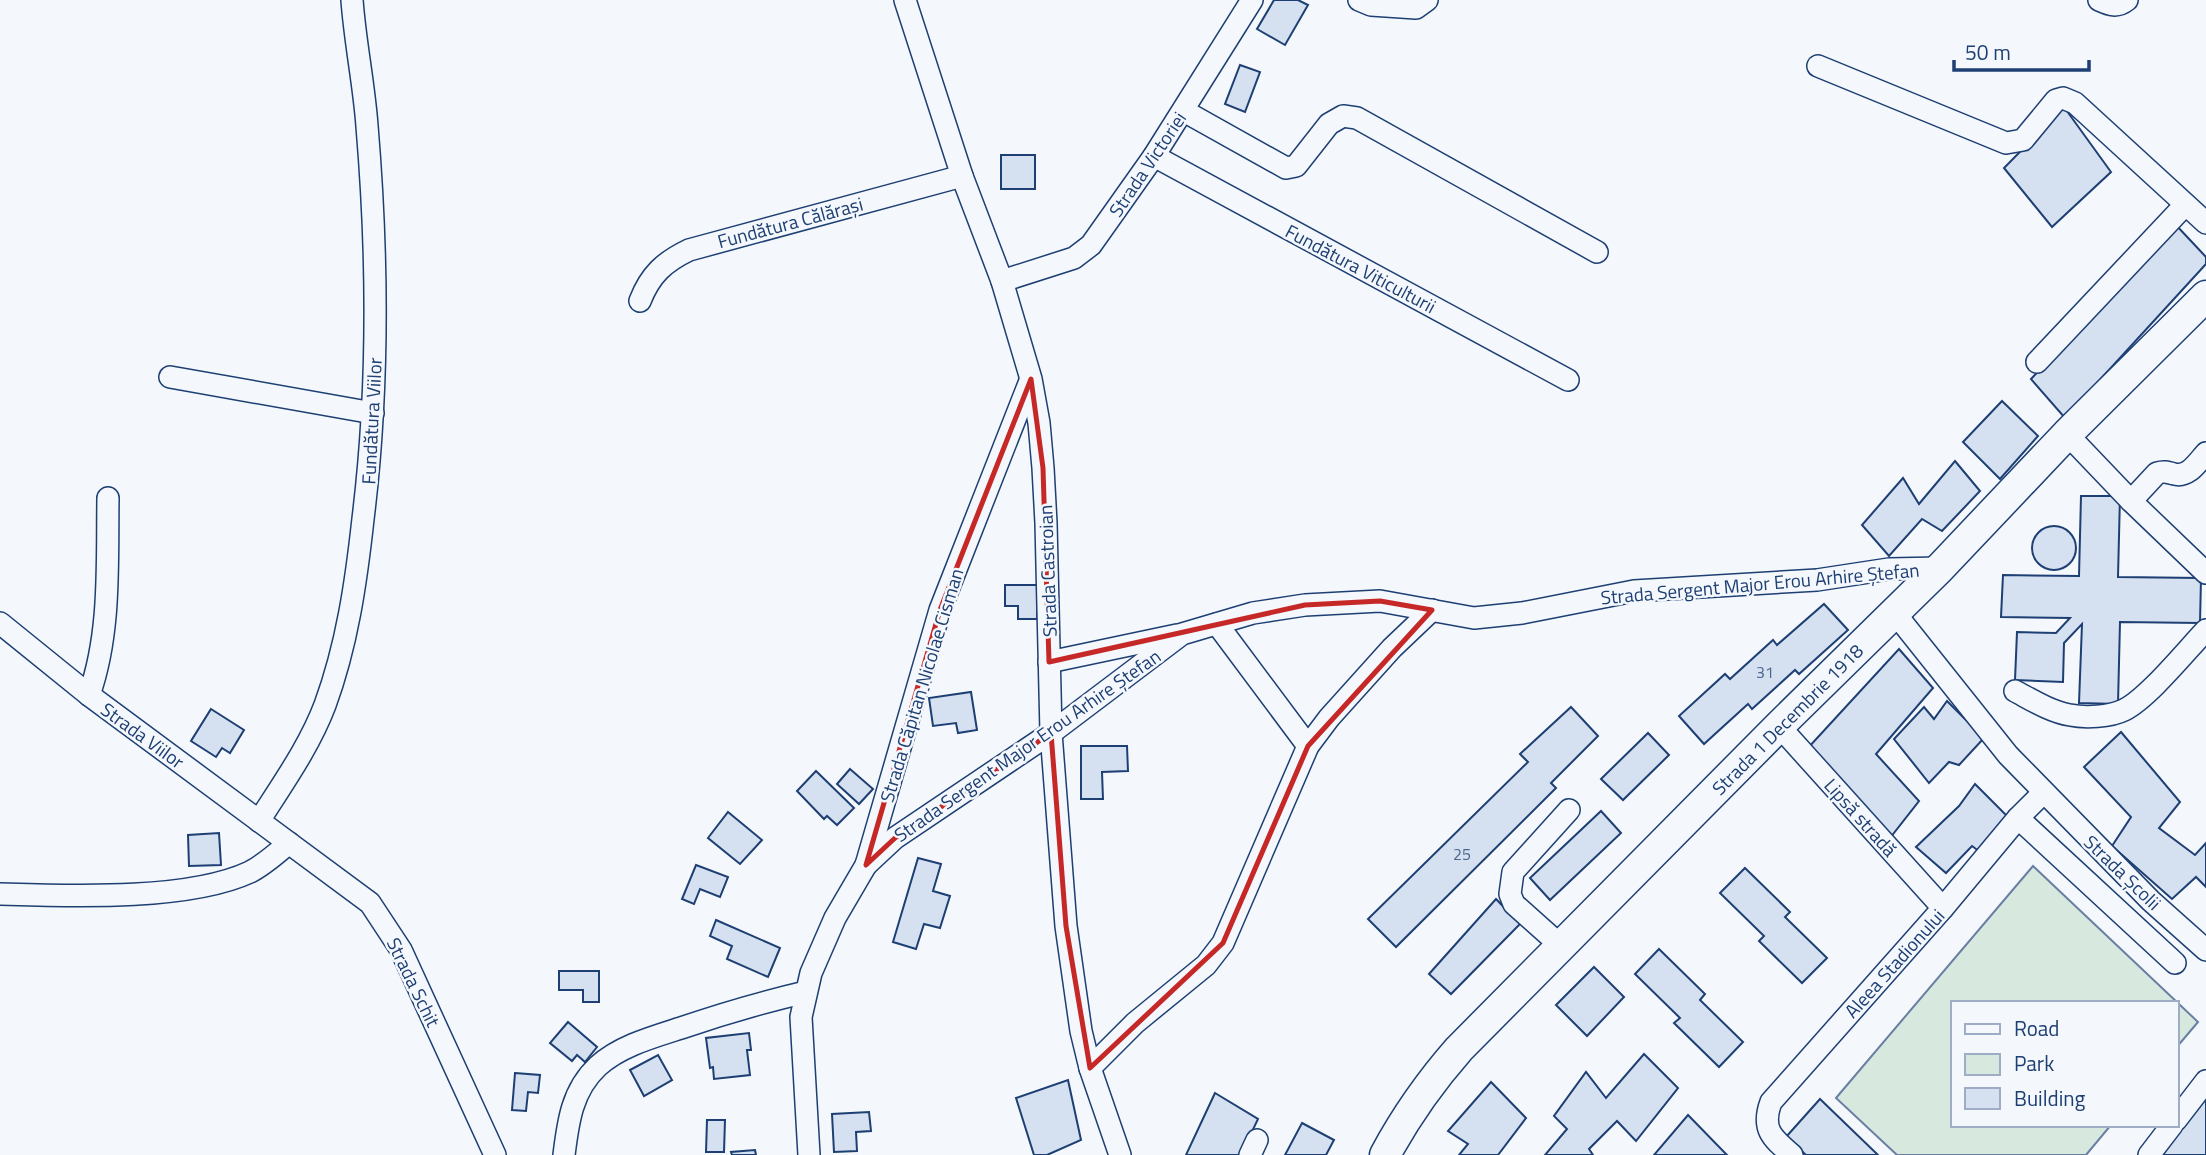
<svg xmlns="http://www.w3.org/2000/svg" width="2206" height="1155" font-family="'Titillium Web',sans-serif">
	<rect width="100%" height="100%" fill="#f4f7fb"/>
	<!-- green -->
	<polygon fill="#d7e8df" stroke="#687fa3" stroke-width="2" points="2033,866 2198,1022 2176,1048 2176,1003 1952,1003 1952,1125 2111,1125 2086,1155 1897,1155 1836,1098"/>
	<!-- building -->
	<g fill="#d5e0f0" stroke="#1d3f73" stroke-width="2">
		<polygon points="1274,0 1298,0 1308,5 1285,45 1257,29"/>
		<polygon points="1240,65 1260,72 1245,112 1225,104"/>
		<polygon points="2064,107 2111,172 2052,227 2004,168"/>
		<rect x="1001" y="155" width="34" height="34"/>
		<polygon points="2175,224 2206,257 2206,264 2065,418 2031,379"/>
		<polygon points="2002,401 2038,436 2000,479 1963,442"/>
		<polygon points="1955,461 1980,491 1942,531 1922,519 1889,556 1862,525 1903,478 1919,504"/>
		<polygon points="2081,496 2120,496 2118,577 2201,578 2200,623 2120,622 2118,704 2079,703 2082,624 2064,643 2063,682 2015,680 2017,632 2056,633 2070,618 2001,617 2003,575 2079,576"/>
		<circle cx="2054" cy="548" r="22"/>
		<polygon points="1005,585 1038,585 1037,619 1018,619 1018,606 1005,606"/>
		<polygon points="1824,604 1848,630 1799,674 1795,670 1752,709 1748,704 1704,744 1679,716 1725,674 1730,679 1773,640 1777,645"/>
		<polygon points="1899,649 1933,688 1876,754 1919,801 1890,838 1807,749"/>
		<polygon points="971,692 977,730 958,733 956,723 933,726 929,698"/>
		<polygon points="1947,701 1984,738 1959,765 1949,762 1929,783 1894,739 1924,707 1934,719"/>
		<polygon points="1571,707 1598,736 1551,783 1556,788 1396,947 1368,919 1528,762 1520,754"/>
		<polygon points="211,709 244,730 230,753 222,748 216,757 191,741"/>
		<polygon points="2121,732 2180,802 2159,828 2195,855 2206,843 2206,887 2196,877 2172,899 2112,846 2131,817 2084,767"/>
		<polygon points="1648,733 1669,755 1623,800 1601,779"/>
		<polygon points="1081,746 1127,746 1128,771 1102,772 1103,799 1081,799"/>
		<polygon points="850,769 873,789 859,804 837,784"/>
		<polygon points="816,771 854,808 837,825 827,816 824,819 797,791"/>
		<polygon points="1975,784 2009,818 1980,852 1972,846 1946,873 1916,847 1959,806"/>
		<polygon points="1601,811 1621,833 1550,900 1530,878"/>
		<polygon points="728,812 762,840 740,864 708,838"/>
		<polygon points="219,833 221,865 189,866 188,835"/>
		<polygon points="918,858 941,864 933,891 950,896 940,928 924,924 916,949 893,942"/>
		<polygon points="696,865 728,877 720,897 700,889 694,904 682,899"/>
		<polygon points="1745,868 1790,912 1785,917 1827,958 1802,983 1759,941 1764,936 1720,893"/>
		<polygon points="1496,899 1520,924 1451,994 1429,974"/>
		<polygon points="716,920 780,948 768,977 727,959 732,946 710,936"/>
		<polygon points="1659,949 1705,994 1700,1000 1743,1042 1719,1067 1674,1023 1680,1018 1635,974"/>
		<polygon points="1594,967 1624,997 1587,1036 1556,1005"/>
		<polygon points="559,971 599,971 599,1002 583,1002 583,990 559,990"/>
		<polygon points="568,1022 597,1047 585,1062 577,1055 572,1061 550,1043"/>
		<polygon points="749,1033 751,1050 747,1050 750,1075 714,1079 713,1067 710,1068 706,1038"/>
		<polygon points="1644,1054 1678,1088 1636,1141 1617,1121 1589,1149 1593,1155 1545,1155 1567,1129 1554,1116 1586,1072 1606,1098"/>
		<polygon points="658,1055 672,1080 644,1096 630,1070"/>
		<polygon points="515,1073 540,1075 538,1093 528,1092 526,1111 512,1110"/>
		<polygon points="1068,1080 1081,1140 1047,1155 1034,1155 1016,1098"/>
		<polygon points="1491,1082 1526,1118 1498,1155 1459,1155 1468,1144 1448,1131"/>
		<polygon points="1215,1093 1258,1119 1241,1155 1186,1155"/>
		<polygon points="2206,1095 2206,1155 2161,1155"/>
		<polygon points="1820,1099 1878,1155 1806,1155 1786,1137"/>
		<polygon points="869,1112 871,1131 856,1132 857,1151 834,1152 832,1114"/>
		<polygon points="1688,1115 1727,1155 1654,1155"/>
		<polygon points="707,1120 725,1120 724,1152 706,1152"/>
		<polygon points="1302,1123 1334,1140 1326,1155 1285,1155"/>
		<polygon points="755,1150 756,1155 732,1155 731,1152"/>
	</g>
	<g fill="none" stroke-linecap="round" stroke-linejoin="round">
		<!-- minor casing -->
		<g stroke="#1d3f73" stroke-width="24">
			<g id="minor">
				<polyline points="905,0 962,176 1002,281 1031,379 1039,423 1043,468 1046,523 1051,733 1066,926 1081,1031 1090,1068 1120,1155"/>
				<polyline points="1359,0 1371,5 1416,8 1427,0"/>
				<path d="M 2099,0 C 2110,5 2117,8 2127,0"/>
				<polyline points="1818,66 2006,143 2023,140 2056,100 2063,98 2075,103 2206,223"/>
				<polyline points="1184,111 1286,168 1296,166 1329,124 1343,116 1357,118 1597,252"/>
				<polyline points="1154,156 1568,380"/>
				<polyline points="1002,281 1074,258 1091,245 1154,156 1252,0"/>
				<path d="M 640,301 C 650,275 664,262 689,250 L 962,176"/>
				<polyline points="2037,362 2185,205"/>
				<polyline points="170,377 373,413"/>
				<polyline points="2067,434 2131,501 2206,573"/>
				<path d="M 2131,501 L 2157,473 C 2164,471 2167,472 2174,474 C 2188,478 2197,463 2206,453"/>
				<polyline points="1894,612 2008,755 2151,901 2206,950"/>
				<polyline points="0,623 89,695 370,903 401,950 495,1155"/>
				<polyline points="1217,624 1308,746"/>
				<polyline points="1049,662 1177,635"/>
				<path d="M 2015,691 C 2032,700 2051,712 2070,715 C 2085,718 2110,717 2124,710 C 2148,698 2186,651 2206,630"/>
				<path d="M 89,695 C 111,633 107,563 108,498"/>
				<polyline points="1779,726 1943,908"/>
				<polyline points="2018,818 2175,963"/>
				<path d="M 259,821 C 283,783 309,747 325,705 C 347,645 356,583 363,519 C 379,389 378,257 367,126 C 364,84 355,42 352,0"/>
				<polyline points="866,865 895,838 1051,733 1182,634 1253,613 1305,605 1380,601 1474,618 1522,613 1634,591 1817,580 1889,569 1940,568"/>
				<path d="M 0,894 C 69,896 188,901 250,872 C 264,865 277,853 289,843"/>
				<polyline points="1560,945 1514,904 1510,894 1513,872 1569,810"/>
				<polyline points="1090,1068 1135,1023 1206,965 1223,943 1308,746 1329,718 1392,648 1432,610"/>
				<polyline points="2176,1120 2206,1081"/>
				<path d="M 564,1155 C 568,1122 572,1090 598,1066 C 620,1046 653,1037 681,1028 C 722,1014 763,1002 806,992"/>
				<polyline points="809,1155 801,1017 811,973 835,918 866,865 940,610 1030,381"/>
				<polyline points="1250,1155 1257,1140"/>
				<path d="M 1792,1155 C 1772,1138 1761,1129 1771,1102 L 1943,908 L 2018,818 L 2043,793"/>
				<polyline points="2149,1155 2172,1125"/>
			</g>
		</g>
		<!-- highway casing -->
		<g stroke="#1d3f73" stroke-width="33">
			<path id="highway" d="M 1385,1155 C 1406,1116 1430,1082 1459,1049 L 1779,726 L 1940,568 L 2067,434 L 2206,296"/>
		</g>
		<!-- minor -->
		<use href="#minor" stroke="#f4f7fb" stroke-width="21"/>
		<!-- highway -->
		<use href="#highway" stroke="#f4f7fb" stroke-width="30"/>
	</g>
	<!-- marked area -->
	<path fill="none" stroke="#c62828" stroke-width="5" stroke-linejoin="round" d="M 1031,379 L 1043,468 L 1049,662 L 1305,605 L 1380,601 L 1432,610 L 1308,746 L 1223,943 L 1090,1068 L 1066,926 L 1051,733 L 895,838 L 866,865 L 940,610 Z"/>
	<g text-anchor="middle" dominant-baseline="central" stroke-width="5" stroke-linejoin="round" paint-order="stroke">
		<!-- number labels -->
		<g font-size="16" fill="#4b6792">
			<text x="1765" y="672">31</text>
			<text x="1462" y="854">25</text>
		</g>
		<!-- street labels -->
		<g font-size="19" fill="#1d3f73" stroke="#f4f7fb">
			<text transform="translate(1147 164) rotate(-56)">Strada Victoriei</text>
			<text transform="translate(790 222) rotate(-15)">Fundătura Călărași</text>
			<text transform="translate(1361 268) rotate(28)">Fundătura Viticulturii</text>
			<text transform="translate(371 421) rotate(-87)">Fundătura Viilor</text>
			<text transform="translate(1047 571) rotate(-92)">Strada Castroian</text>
			<text transform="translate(1760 583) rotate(-5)">Strada Sergent Major Erou Arhire Ștefan</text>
			<text transform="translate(921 685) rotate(-73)">Strada Căpitan Nicolae Cisman</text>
			<text transform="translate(1787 719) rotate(-45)">Strada 1 Decembrie 1918</text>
			<text transform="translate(143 735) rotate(36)">Strada Viilor</text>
			<text transform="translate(1027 745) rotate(-35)">Strada Sergent Major Erou Arhire Ștefan</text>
			<text transform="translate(1861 817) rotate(48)">Lipsă stradă</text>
			<text transform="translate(2123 872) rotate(44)">Strada Școlii</text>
			<text transform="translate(1894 963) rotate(-48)">Aleea Stadionului</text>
			<text transform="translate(414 982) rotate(64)">Strada Schit</text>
		</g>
	</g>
	<!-- legend -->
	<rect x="1951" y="1001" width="228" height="126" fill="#f4f7fb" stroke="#9eadc5" stroke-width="2"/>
	<rect x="1965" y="1024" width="35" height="10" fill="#f4f7fb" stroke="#9eadc5" stroke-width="2"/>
	<text x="2014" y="1036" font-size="21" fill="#1d3f73">Road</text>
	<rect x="1965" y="1054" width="35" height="21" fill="#d7e8df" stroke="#9eadc5" stroke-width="2"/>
	<text x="2014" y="1071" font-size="21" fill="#1d3f73">Park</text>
	<rect x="1965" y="1088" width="35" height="21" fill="#d5e0f0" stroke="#9eadc5" stroke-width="2"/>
	<text x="2014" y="1106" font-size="21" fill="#1d3f73">Building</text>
	<!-- scale -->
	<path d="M1954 60v10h135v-10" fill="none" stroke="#1d3f73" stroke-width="3.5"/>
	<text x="1965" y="60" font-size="21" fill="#1d3f73" stroke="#f4f7fb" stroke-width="5" paint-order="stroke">50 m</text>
</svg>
